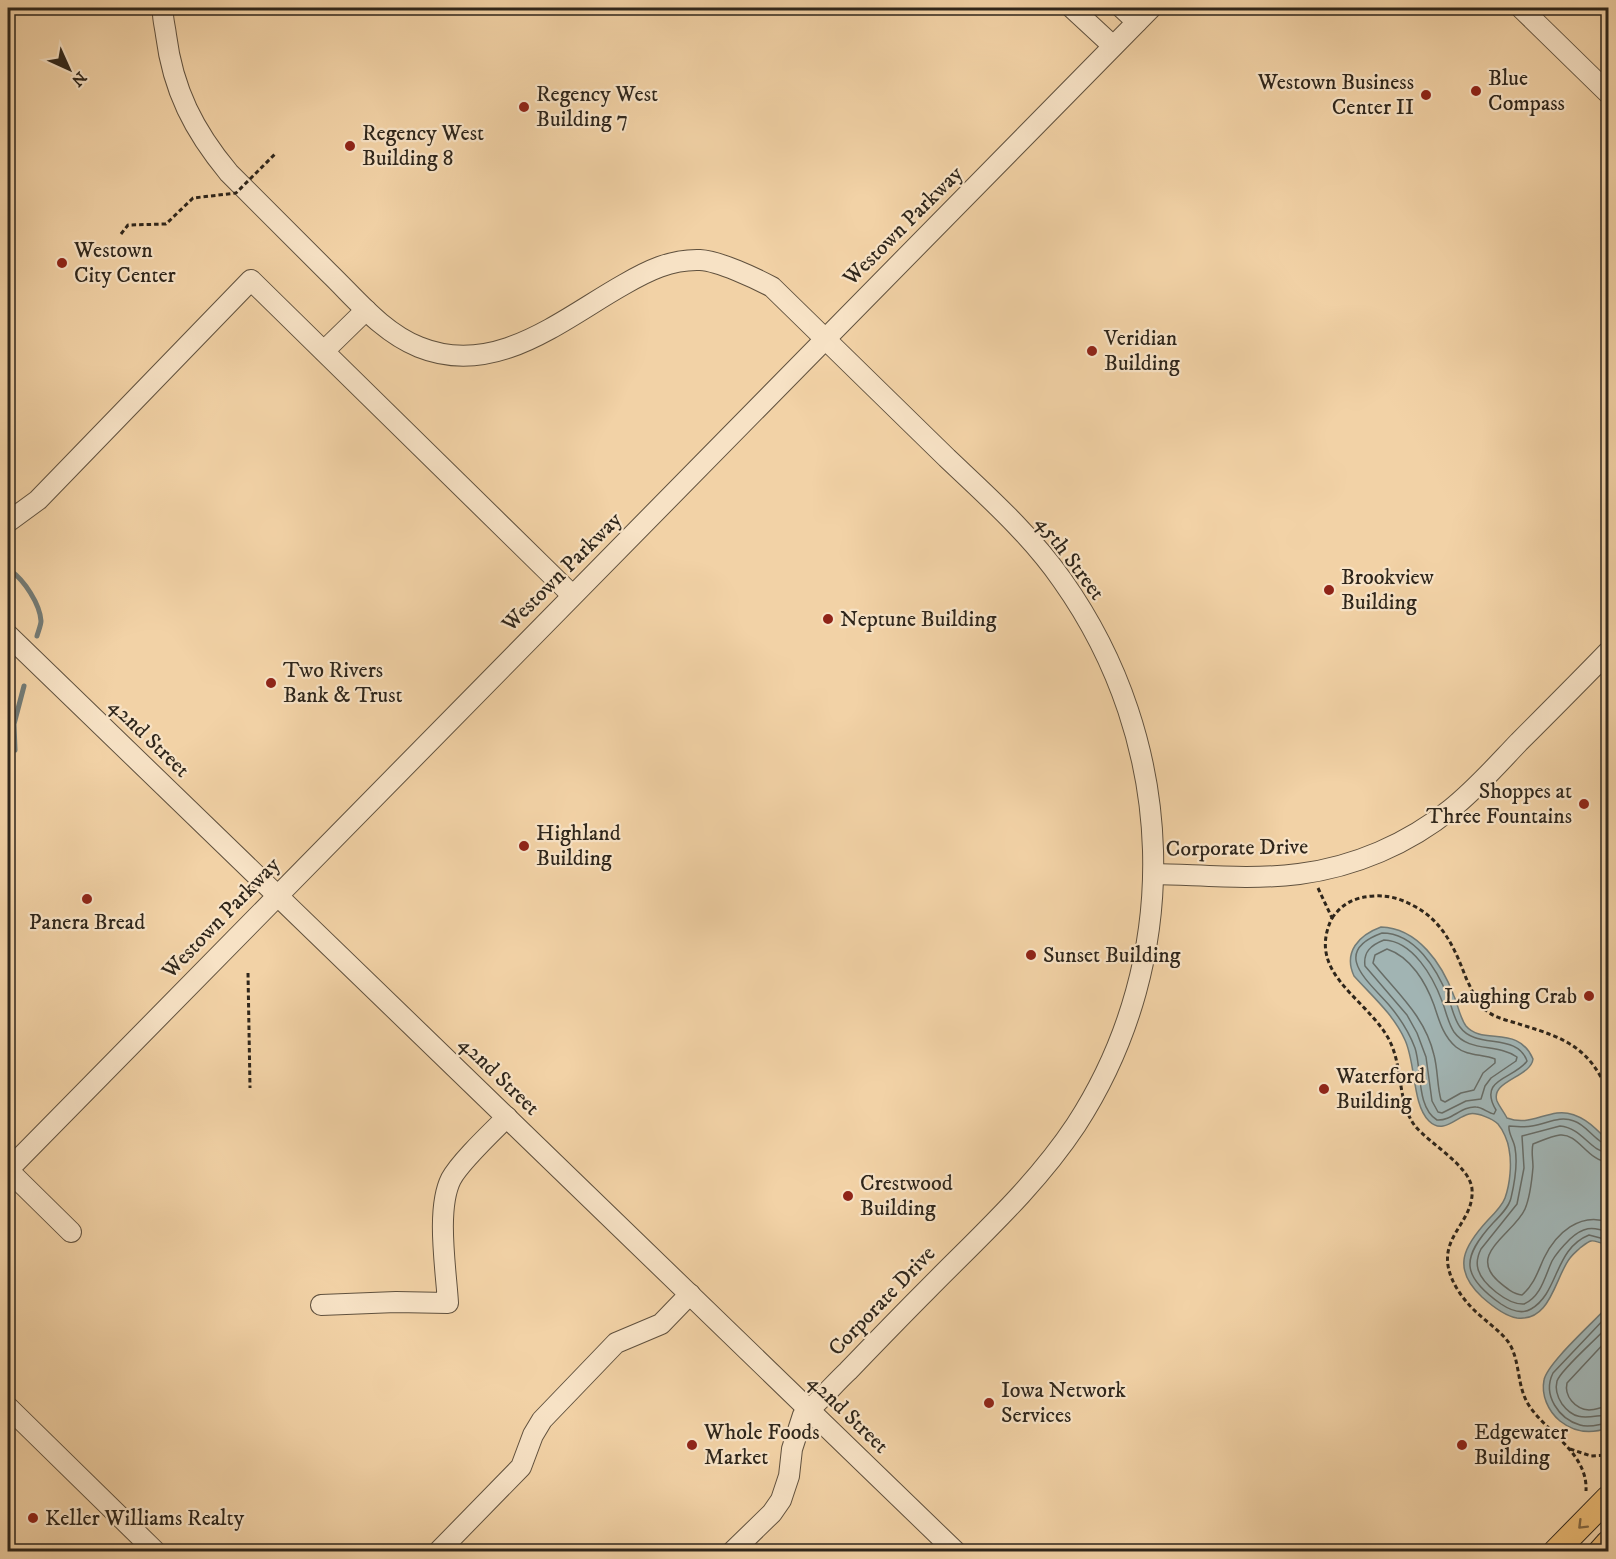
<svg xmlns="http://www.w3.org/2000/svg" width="1616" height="1559" font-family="'IM FELL DW Pica',serif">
	<rect width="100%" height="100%" fill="#f2d2a6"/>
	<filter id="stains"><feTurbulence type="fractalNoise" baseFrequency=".00333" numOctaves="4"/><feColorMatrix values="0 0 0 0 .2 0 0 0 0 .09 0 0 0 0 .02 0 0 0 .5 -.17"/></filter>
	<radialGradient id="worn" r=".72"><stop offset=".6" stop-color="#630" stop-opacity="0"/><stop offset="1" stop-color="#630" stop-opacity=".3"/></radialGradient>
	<!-- water -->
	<g fill="#a1b4b3" stroke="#737b76" stroke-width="1.5">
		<path d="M 1381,927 C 1418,928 1442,964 1454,996 C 1458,1005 1460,1018 1466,1026 C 1483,1046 1518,1024 1533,1059 C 1531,1077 1490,1081 1497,1101 C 1499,1106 1504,1112 1507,1118 C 1526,1125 1538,1116 1557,1113 C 1578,1110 1595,1127 1608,1141 L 1608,1246 C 1603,1244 1596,1240 1591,1241 C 1587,1242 1583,1246 1580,1248 C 1577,1251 1573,1254 1570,1258 C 1555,1277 1551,1322 1517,1318 C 1504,1316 1491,1305 1482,1297 C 1451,1268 1464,1246 1488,1220 C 1494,1214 1502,1206 1505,1198 C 1510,1184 1512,1164 1509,1149 C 1508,1141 1503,1130 1498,1124 C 1493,1119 1477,1112 1469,1114 C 1456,1117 1443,1135 1429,1121 C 1412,1104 1416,1064 1405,1040 C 1394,1015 1372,996 1354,976 C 1343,952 1359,935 1381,927 Z"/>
		<path d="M 1608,1306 L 1608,1428 C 1591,1434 1575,1433 1560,1421 C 1548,1411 1541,1395 1544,1380 C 1547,1363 1595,1321 1608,1306 Z"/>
	</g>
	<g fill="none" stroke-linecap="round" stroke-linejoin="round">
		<!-- shore -->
		<g stroke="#686d67" stroke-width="1.5">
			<path d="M 1382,933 C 1415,933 1437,969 1448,997 C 1452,1007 1454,1019 1460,1027 C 1476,1050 1517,1032 1527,1061 C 1515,1079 1477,1078 1496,1110 L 1494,1114 C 1488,1113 1482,1107 1476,1107 C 1461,1106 1452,1121 1437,1120 C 1416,1107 1422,1069 1415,1048 C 1409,1032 1400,1018 1389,1005 C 1368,981 1330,952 1382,933 Z"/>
			<path d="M 1384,940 C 1413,941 1433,977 1442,1001 C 1446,1011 1448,1023 1454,1032 C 1469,1053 1497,1043 1517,1057 L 1516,1061 L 1491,1078 L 1485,1086 L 1481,1099 L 1466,1101 L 1442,1113 L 1438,1112 L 1432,1101 L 1426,1057 L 1417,1033 L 1407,1015 L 1365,966 C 1363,952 1371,945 1384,940 Z"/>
			<path d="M 1387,949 C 1411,957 1426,983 1434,1005 C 1439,1020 1443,1036 1456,1047 C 1467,1056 1483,1054 1495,1059 L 1495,1063 L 1483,1073 L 1474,1090 L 1461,1093 L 1445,1102 L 1441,1100 C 1437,1086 1438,1070 1434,1055 C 1425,1016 1397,993 1373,963 L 1375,955 Z"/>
			<path d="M 1608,1145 C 1596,1143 1587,1125 1574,1121 C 1559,1115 1547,1124 1532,1126 C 1524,1128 1517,1126 1509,1126 C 1508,1134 1514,1140 1515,1148 C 1518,1164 1515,1181 1511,1198 C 1509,1207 1500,1216 1493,1223 C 1461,1258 1461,1276 1501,1304 C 1510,1310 1521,1315 1531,1309 C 1559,1293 1554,1249 1589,1235 L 1608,1240"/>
			<path d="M 1608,1153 C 1590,1151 1582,1128 1560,1126 L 1522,1136 L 1524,1168 L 1517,1204 L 1481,1249 C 1478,1255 1476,1262 1478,1269 C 1482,1284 1508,1305 1524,1304 C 1541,1297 1545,1276 1552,1261 C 1557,1252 1563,1246 1570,1239 C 1583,1227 1592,1226 1608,1232"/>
			<path d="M 1608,1162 C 1588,1161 1578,1133 1560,1135 C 1551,1136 1541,1141 1533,1144 C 1531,1151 1533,1159 1533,1167 C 1532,1179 1530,1197 1525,1209 C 1514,1234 1467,1253 1498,1281 C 1505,1287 1513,1294 1522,1295 C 1534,1285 1538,1271 1544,1258 C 1556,1233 1580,1212 1608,1222"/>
			<path d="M 1608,1315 L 1553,1373 C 1542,1395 1559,1419 1580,1425 C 1590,1428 1599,1424 1608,1423"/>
			<path d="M 1608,1326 C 1598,1338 1561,1369 1557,1381 C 1555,1389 1558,1398 1562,1404 C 1576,1423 1589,1416 1608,1415"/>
			<path d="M 1608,1339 L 1567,1383 C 1564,1396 1575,1409 1589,1410 C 1595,1410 1602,1407 1608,1406"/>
		</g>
		<!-- stream -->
		<g stroke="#737b76" stroke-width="5">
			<path d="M 11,571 C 24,580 40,604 41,621 C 41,625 38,632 37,636"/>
			<polyline points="15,750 14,724 24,686"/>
		</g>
		<!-- minor casing -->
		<g stroke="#60513e" stroke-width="22">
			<g id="minor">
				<path d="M 163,8 C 162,17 165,26 166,35 C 173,90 194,131 229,173 C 262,206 295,239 329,273 C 357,300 382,332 419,347 C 495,378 561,320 623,285 C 647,271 671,259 700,260 C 719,261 755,278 772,287 C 831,344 889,401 947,458 C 987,496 1030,534 1062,580 C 1177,742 1185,957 1076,1125 C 1035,1187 978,1238 926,1291 C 900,1317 874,1344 848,1371 C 833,1385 819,1402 803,1415 L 792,1449 L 789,1476 L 781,1500 L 772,1513 L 732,1552"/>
				<polyline points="1072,8 1113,46"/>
				<polyline points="1122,8 1137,22"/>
				<polyline points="1521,8 1608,93"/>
				<polyline points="324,351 366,310"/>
				<polyline points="8,522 38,500 251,280 572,595"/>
				<polyline points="8,635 956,1552"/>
				<path d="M 1154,874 C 1202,875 1251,880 1299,874 C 1354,867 1408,844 1451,809 C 1476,789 1497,765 1519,742 C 1549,712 1579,682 1608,652"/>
				<polyline points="71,1232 8,1170 1151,8"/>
				<path d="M 321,1305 L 396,1302 L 448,1303 C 446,1269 436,1209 451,1179 C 460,1162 492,1132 507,1117"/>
				<polyline points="8,1407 156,1552"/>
				<polyline points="438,1552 521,1467 533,1435 542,1420 616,1343 661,1324 690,1294"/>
			</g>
		</g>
		<!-- major casing -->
		<g stroke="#2f261b" stroke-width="26">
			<g id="major">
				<polyline points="1555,1552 1608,1498"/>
				<polyline points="1600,1552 1608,1543"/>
			</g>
		</g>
		<!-- path -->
		<g stroke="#2f261b" stroke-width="3" stroke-dasharray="4.5 3" stroke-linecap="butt">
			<path d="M 1318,888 L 1332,918 C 1306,972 1363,996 1387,1036 C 1404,1064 1396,1100 1415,1126 C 1430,1144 1470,1166 1472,1189 C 1475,1226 1429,1239 1456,1287 C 1463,1299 1472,1309 1483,1318 C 1492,1326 1502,1333 1509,1343 C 1521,1362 1516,1387 1530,1407 C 1549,1434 1588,1454 1586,1491"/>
			<path d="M 1332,918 C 1343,903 1355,897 1374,896 C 1389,895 1401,899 1414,906 C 1443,921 1455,949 1466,978 C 1472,990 1477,1004 1488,1012 C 1498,1019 1511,1021 1522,1025 C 1565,1038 1590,1048 1608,1092"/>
			<polyline points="248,973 250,1088"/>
			<polyline points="1570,1449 1591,1456 1608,1455"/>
		</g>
		<!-- minor -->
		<use href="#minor" stroke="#f7e2c5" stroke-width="20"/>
		<!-- major -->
		<use href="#major" stroke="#e9b973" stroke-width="24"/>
		<!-- path-bridge -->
		<polyline stroke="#2f261b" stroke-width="3" stroke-dasharray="4.5 3" stroke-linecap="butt" points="121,234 128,225 166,224 193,198 236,193 275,154"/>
	</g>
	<!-- one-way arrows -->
	<defs><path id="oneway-chevron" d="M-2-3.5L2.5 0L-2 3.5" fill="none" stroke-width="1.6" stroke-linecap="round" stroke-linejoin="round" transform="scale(1.5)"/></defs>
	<use stroke="#836843" href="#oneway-chevron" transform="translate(1582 1525) rotate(135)"/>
	<!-- markers -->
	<g fill="#8f2418" stroke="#f7e2c5" stroke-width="2">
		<circle cx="1476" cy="91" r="6"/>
		<circle cx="1426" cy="95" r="6"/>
		<circle cx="524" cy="107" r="6"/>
		<circle cx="350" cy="146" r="6"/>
		<circle cx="62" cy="263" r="6"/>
		<circle cx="1092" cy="351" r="6"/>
		<circle cx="1329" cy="590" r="6"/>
		<circle cx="828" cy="619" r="6"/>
		<circle cx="271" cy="683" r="6"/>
		<circle cx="1584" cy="804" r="6"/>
		<circle cx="524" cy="846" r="6"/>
		<circle cx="87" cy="899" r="6"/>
		<circle cx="1031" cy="955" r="6"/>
		<circle cx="1589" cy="996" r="6"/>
		<circle cx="1324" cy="1089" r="6"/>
		<circle cx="848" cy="1196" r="6"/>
		<circle cx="989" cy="1403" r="6"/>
		<circle cx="692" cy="1445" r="6"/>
		<circle cx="1462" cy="1445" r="6"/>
		<circle cx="33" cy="1518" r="6"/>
	</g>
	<g text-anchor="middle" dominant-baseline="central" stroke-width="4.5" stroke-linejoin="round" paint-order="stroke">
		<!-- poi labels -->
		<g font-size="22" fill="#2f261b" stroke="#f7e2c5" text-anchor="start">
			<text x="1488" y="78">Blue<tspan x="1488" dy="25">Compass</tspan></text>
			<text x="1414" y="82" text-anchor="end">Westown Business<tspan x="1414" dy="25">Center II</tspan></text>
			<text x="536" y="94">Regency West<tspan x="536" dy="25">Building 7</tspan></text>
			<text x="362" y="133">Regency West<tspan x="362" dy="25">Building 8</tspan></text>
			<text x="74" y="250">Westown<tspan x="74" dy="25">City Center</tspan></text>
			<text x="1104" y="338">Veridian<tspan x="1104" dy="25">Building</tspan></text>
			<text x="1341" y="577">Brookview<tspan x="1341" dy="25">Building</tspan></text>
			<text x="840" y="619">Neptune Building</text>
			<text x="283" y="670">Two Rivers<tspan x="283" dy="25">Bank &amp; Trust</tspan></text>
			<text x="1572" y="791" text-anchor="end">Shoppes at<tspan x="1572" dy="25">Three Fountains</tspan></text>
			<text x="536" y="833">Highland<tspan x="536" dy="25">Building</tspan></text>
			<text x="87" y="922" text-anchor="middle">Panera Bread</text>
			<text x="1043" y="955">Sunset Building</text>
			<text x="1577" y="996" text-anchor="end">Laughing Crab</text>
			<text x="1336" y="1076">Waterford<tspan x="1336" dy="25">Building</tspan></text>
			<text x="860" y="1183">Crestwood<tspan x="860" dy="25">Building</tspan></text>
			<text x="1001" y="1390">Iowa Network<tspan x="1001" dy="25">Services</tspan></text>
			<text x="704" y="1432">Whole Foods<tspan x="704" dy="25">Market</tspan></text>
			<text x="1474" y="1432">Edgewater<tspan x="1474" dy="25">Building</tspan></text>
			<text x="45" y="1518">Keller Williams Realty</text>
		</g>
		<!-- street labels -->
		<g font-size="22" fill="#2f261b" stroke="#f7e2c5">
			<text transform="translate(903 226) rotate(-45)">Westown Parkway</text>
			<text transform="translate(1070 558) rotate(53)">45th Street</text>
			<text transform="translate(562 572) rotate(-45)">Westown Parkway</text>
			<text transform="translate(149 738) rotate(44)">42nd Street</text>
			<text transform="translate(1237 848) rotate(-1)">Corporate Drive</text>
			<text transform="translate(221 918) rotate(-46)">Westown Parkway</text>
			<text transform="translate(499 1076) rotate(44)">42nd Street</text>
			<text transform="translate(882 1301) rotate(-46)">Corporate Drive</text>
			<text transform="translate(848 1414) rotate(44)">42nd Street</text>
		</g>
	</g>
	<!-- margin -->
	<rect width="1616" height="1559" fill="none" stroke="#f2d2a6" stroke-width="30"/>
	<rect x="9" y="9" width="1598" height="1541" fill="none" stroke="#2f261b" stroke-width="3"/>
	<rect x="15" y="15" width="1586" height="1529" fill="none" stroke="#2f261b" stroke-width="1.5"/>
	<!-- north arrow -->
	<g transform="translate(69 69) rotate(135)" stroke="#f7e2c5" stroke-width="4.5" paint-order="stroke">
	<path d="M0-4.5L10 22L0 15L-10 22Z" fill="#2f261b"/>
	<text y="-9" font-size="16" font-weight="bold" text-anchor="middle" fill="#2f261b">N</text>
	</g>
	<rect width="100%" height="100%" filter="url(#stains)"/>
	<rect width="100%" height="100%" fill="url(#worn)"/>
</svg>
